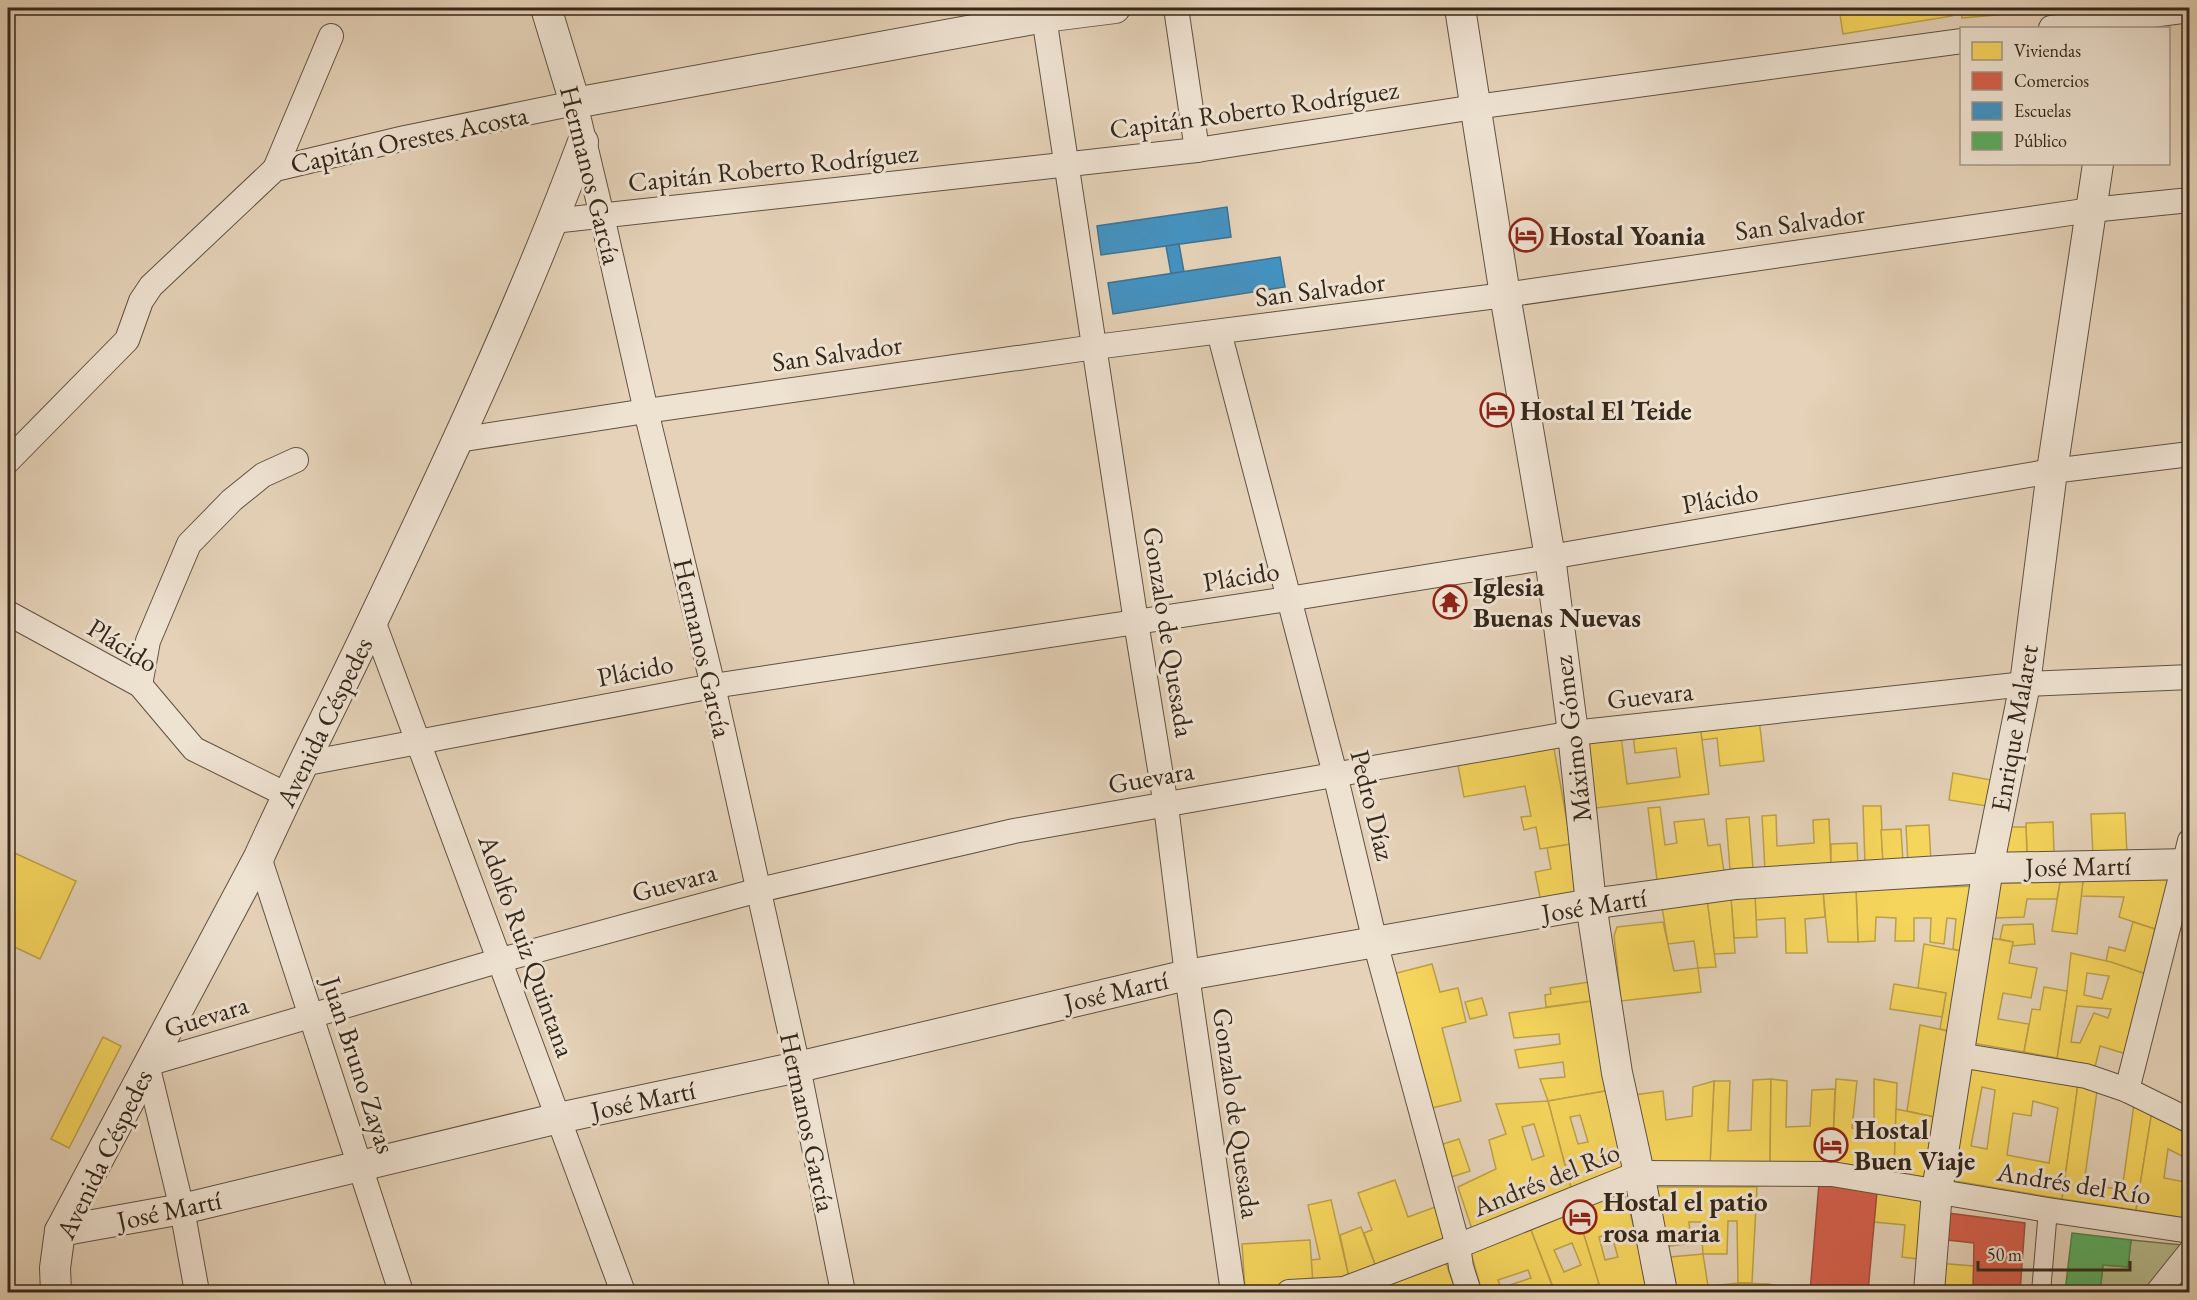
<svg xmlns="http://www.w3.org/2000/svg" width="2197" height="1300" font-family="'EB Garamond',serif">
	<rect width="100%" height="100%" fill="#e5d2b8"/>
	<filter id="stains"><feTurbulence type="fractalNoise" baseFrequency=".00333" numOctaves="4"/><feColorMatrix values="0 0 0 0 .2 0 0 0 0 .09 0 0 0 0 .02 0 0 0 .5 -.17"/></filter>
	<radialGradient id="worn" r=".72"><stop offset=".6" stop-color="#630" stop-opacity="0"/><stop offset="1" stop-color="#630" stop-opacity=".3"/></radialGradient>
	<!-- green -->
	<polygon fill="#b7bb8d" stroke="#767254" stroke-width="1.5" points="2131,1240 2183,1245 2144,1292 2100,1292 2103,1265 2128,1267"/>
	<!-- homes -->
	<g fill="#f6d55c" stroke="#bca148" stroke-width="1.5" fill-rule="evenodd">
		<polygon points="1839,8 1950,8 1952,16 1843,34"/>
		<polygon points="1961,8 1996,8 1996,15 1962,18"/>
		<polygon points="1996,8 2021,8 2022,13 1996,15"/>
		<polygon points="2021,8 2046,8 2046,11 2022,13"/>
		<polygon points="1759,719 1764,761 1720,766 1717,738 1702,740 1700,725"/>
		<polygon points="1700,725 1709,794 1596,808 1587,740 1621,736 1627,784 1680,777 1676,748 1635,753 1633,733"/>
		<polygon points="1553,743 1571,844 1540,849 1536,827 1524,830 1521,817 1531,816 1525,786 1464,797 1457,760"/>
		<polygon points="1953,773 1991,780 1987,806 1949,800"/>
		<polygon points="1863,806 1881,806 1883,863 1865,864"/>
		<polygon points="1660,807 1665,845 1677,843 1674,822 1704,819 1708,846 1720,844 1724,872 1657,880 1648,808"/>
		<polygon points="2125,813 2127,854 2093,855 2091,814"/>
		<polygon points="1776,815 1777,846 1814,843 1813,820 1829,819 1831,867 1765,871 1762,816"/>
		<polygon points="1749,817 1753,868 1730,869 1726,819"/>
		<polygon points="2053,822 2054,853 2027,854 2026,823"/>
		<polygon points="1929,825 1931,862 1908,864 1906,826"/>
		<polygon points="2007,827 2026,827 2027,854 2007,855"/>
		<polygon points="1901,829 1903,862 1883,863 1881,830"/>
		<polygon points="1857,843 1858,866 1831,867 1831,844"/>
		<polygon points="1571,844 1581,894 1541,902 1535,872 1551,869 1547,848"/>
		<polygon points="8,850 76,881 40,959 8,944"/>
		<polygon points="2171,879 2158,930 2119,917 2124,897 2081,896 2083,881"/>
		<polygon points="2083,881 2077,934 2052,931 2060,882"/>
		<polygon points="2060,882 2057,899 2027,899 2024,917 1994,918 2000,883"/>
		<polygon points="1977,886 1966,952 1953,949 1956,919 1947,918 1944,944 1930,942 1931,918 1914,918 1914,941 1895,941 1896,918 1876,917 1875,941 1858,942 1856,890"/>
		<polygon points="1856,890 1858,942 1828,942 1823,891"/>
		<polygon points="1823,891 1825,917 1805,919 1807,953 1786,953 1785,918 1756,920 1755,896"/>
		<polygon points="1755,896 1757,937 1734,938 1731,898"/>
		<polygon points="1731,898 1735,953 1714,954 1707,900"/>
		<polygon points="1707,900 1716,967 1698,968 1694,941 1668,944 1662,907"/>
		<polygon points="1663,922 1674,971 1698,968 1701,992 1621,1001 1614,936 1617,927"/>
		<polygon points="2133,922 2155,929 2146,974 2106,961 2109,947 2125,951"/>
		<polygon points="2033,924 2035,944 2012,946 2013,942 2000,939 2003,925"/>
		<polygon points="1991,938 2013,942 2009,963 2037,968 2031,998 2003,993 1998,1019 2029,1024 2024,1052 1972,1043"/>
		<polygon points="1924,944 1966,952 1957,1033 1940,1029 1946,993 1918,988"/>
		<path d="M 2071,953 L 2111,962 L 2146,974 L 2126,1054 L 2100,1046 L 2095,1067 L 2057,1058 L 2067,991 ZM 2087,973 L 2109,976 L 2102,999 L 2084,995 ZM 2077,1006 L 2111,1009 L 2108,1018 L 2094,1013 L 2080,1043 L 2071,1042 Z"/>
		<polygon points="1432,964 1440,992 1458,988 1466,1022 1442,1028 1461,1101 1428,1109 1393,974"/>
		<polygon points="1589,982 1592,1001 1546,1007 1545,995 1551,994 1550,988"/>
		<polygon points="1894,984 1946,993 1942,1017 1890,1009"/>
		<polygon points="2044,987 2067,991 2057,1058 2024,1052 2032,1009 2040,1010"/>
		<polygon points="1482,998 1487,1015 1470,1019 1465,1002"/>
		<polygon points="1592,1001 1611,1090 1548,1101 1540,1079 1565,1077 1563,1062 1519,1068 1515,1050 1560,1044 1559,1034 1514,1038 1509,1013"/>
		<polygon points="1920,1025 1957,1033 1944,1119 1907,1111"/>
		<polygon points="103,1037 121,1046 69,1148 51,1139"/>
		<path d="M 1971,1066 L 2078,1084 L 2062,1199 L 1949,1180 ZM 1982,1087 L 1995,1090 L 1987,1149 L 1971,1146 ZM 2033,1101 L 2058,1108 L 2049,1163 L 2007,1155 L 2013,1113 L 2031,1116 Z"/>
		<polygon points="1771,1079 1770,1166 1710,1165 1714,1081 1730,1081 1728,1131 1751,1130 1753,1080"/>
		<polygon points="1771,1079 1787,1081 1786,1127 1810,1126 1812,1090 1835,1089 1832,1166 1770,1166"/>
		<polygon points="1836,1079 1857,1081 1852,1128 1874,1130 1874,1079 1897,1083 1894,1173 1832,1166"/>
		<polygon points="1714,1081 1710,1165 1647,1164 1634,1095 1663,1091 1666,1120 1692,1116 1693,1087"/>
		<polygon points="2078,1084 2097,1091 2084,1183 2122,1190 2134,1104 2152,1111 2136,1210 2062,1199"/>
		<path d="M 1611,1090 L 1628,1158 L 1622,1171 L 1571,1188 L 1548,1101 ZM 1580,1115 L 1588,1142 L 1578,1144 L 1570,1117 Z"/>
		<path d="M 1548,1101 L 1571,1188 L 1473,1232 L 1458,1187 L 1496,1169 L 1489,1140 L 1506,1134 L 1496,1104 ZM 1534,1124 L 1544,1156 L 1532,1160 L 1522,1127 Z"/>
		<polygon points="1896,1109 1944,1119 1932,1180 1894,1173"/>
		<polygon points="2152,1111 2190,1132 2190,1160 2168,1149 2164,1178 2190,1183 2190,1219 2136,1210"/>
		<polygon points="1459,1139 1470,1171 1451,1177 1440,1145"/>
		<polygon points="1395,1180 1408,1217 1438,1206 1452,1243 1377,1270 1364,1233 1372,1230 1358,1193"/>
		<polygon points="1652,1187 1757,1187 1752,1283 1738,1283 1737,1221 1728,1221 1727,1254 1703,1254 1701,1222 1689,1222 1691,1243 1664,1247"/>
		<path d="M 1623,1188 L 1652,1292 L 1601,1292 L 1575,1206 ZM 1611,1233 L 1618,1257 L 1605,1260 L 1599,1237 Z"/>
		<polygon points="1877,1191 1923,1197 1918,1259 1902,1257 1905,1225 1874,1222"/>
		<polygon points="1331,1200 1349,1277 1313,1285 1311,1260 1320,1259 1308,1205"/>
		<path d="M 1575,1206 L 1599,1284 L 1573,1292 L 1555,1292 L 1529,1225 ZM 1572,1243 L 1581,1265 L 1564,1272 L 1554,1250 Z"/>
		<path d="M 1529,1225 L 1553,1288 L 1537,1292 L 1482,1292 L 1471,1253 ZM 1528,1270 L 1531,1278 L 1501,1288 L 1498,1280 Z"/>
		<polygon points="1361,1227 1377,1270 1349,1277 1340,1235"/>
		<polygon points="1310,1240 1313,1285 1245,1289 1242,1244"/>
		<polygon points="1703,1254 1708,1286 1674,1290 1670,1257"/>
		<polygon points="1446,1263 1456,1292 1357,1292"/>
		<polygon points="1936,1263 1974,1266 1973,1292 1934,1292"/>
		<polygon points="1738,1283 1768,1284 1768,1292 1738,1292"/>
		<polygon points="1738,1283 1738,1292 1674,1292 1674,1290"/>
		<polygon points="1768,1284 1810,1292 1768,1292"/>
	</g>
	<!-- shops -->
	<g fill="#d6604d" stroke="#a54f3e" stroke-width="1.5">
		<polygon points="1819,1183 1877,1191 1868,1292 1810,1292"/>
		<polygon points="1948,1213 2025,1223 2020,1292 1973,1292 1974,1243 1939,1239"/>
	</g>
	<!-- schools -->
	<g fill="#4393c3" stroke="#3e7391" stroke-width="1.5">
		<polygon points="1227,207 1231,237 1101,255 1097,226"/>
		<polygon points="1179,244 1184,272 1171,274 1166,246"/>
		<polygon points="1280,257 1285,287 1113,314 1108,283"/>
	</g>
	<!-- public -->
	<polygon fill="#5aae61" stroke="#4f864c" stroke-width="1.5" points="2072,1233 2131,1240 2128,1267 2103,1265 2100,1292 2065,1292"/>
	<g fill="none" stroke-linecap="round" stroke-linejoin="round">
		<!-- pedestrian casing -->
		<g stroke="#605242" stroke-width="20">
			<polyline id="pedestrian" points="2041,1292 2048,1210"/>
		</g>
		<!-- minor casing -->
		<g stroke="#605242" stroke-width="26">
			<g id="minor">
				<polyline points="1176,8 1197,150"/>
				<polyline points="1044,17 1136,622 1166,806 1187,975 1233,1292"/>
				<polyline points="2051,28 2190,10"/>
				<polyline points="275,169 331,36"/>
				<polyline points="553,221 1197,150 1475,107 1962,41"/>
				<polyline points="1219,332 1335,774 1375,942 1458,1246 1461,1267 1469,1292"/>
				<polyline points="458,440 646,411 1095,347 1505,295 2091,210 2190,200"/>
				<polyline points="8,461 127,340 141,301 151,286 275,169 405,138 575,103 602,216 646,411 713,686 798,1067 843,1292"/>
				<polyline points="8,613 140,685 194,749 287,795"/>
				<polyline points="373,621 623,1292"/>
				<polyline points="140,685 148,641 189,544 232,500 263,475 296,460"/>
				<polyline points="302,764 713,686 1288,599 1550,557 2052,471 2190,454"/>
				<polyline points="259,857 401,1292"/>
				<polyline points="1959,1055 2086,1076 2127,1090 2190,1121"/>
				<polyline points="2127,1090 2190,841"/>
				<polyline points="197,1292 182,1209 147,1064 501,960 759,890 1014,831 1573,733 2025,684 2190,677"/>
				<polyline points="1289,1292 1344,1289 1458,1246 1639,1173 1832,1174 2048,1210 2190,1231"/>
				<polyline points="2158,1292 2190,1252"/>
			</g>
		</g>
		<!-- tertiary casing -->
		<g stroke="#605242" stroke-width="32">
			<g id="tertiary">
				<polyline points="546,8 575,103 1044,17 1115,8"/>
				<polyline points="1460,8 1505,295 1550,557 1573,733 1591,904 1617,1073 1639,1173 1662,1292"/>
				<polyline points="2117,28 2121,8"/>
				<polyline points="60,1231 182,1209 559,1118 798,1067 1187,975 1591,904 1736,884 1988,868 2190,864"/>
				<path d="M 56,1292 L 55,1268 L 60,1231 L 259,857 C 295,777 336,699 373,620 C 448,463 522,305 583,142"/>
				<polyline points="1929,1292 1937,1191 1988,868 2025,684 2052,471 2098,164"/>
			</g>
		</g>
		<!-- pedestrian -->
		<use href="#pedestrian" stroke="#eee2d1" stroke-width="18"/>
		<!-- minor -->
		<use href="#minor" stroke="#eee2d1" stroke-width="24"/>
		<!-- tertiary -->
		<use href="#tertiary" stroke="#eee2d1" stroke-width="30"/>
	</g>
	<!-- icons -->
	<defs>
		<g id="hotel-ring" transform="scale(1.725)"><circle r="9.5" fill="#eee2d1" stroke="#8f2418" stroke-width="1.5"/><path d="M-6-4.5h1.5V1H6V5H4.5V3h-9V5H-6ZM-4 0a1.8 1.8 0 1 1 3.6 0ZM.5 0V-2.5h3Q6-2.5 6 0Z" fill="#8f2418"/></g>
		<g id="temple-ring" transform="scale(1.725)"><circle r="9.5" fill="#eee2d1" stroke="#8f2418" stroke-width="1.5"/><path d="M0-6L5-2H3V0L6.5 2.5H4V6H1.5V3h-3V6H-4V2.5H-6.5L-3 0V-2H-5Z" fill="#8f2418"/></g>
	</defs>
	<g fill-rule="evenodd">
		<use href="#hotel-ring" x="1526" y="235"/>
		<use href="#hotel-ring" x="1497" y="410"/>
		<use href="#temple-ring" x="1450" y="602"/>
		<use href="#hotel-ring" x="1831" y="1145"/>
		<use href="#hotel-ring" x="1580" y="1217"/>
	</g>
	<g text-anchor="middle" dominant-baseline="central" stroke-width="6" stroke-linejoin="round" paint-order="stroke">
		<!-- street labels -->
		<g font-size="27" fill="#34281b" stroke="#eee2d1">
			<text transform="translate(1254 109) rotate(-8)">Capitán Roberto Rodríguez</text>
			<text transform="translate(409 139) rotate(-12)">Capitán Orestes Acosta</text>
			<text transform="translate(773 167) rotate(-6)">Capitán Roberto Rodríguez</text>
			<text transform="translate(591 175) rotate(76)">Hermanos García</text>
			<text transform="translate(1800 222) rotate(-8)">San Salvador</text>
			<text transform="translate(1320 289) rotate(-7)">San Salvador</text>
			<text transform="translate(837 353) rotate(-8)">San Salvador</text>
			<text transform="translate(1720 498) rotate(-10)">Plácido</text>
			<text transform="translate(1241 576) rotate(-9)">Plácido</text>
			<text transform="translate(1169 632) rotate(81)">Gonzalo de Quesada</text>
			<text transform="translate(123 645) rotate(32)">Plácido</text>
			<text transform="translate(703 648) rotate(77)">Hermanos García</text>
			<text transform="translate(635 670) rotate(-11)">Plácido</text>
			<text transform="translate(1650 695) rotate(-6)">Guevara</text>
			<text transform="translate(324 722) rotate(-64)">Avenida Céspedes</text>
			<text transform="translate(2014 728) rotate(-80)">Enrique Malaret</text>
			<text transform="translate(1572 739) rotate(-97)">Máximo Gómez</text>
			<text transform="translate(1151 777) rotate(-10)">Guevara</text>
			<text transform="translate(1373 805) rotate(76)">Pedro Díaz</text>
			<text transform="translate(2078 866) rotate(-1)">José Martí</text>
			<text transform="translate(674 882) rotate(-15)">Guevara</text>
			<text transform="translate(1594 905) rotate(-9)">José Martí</text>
			<text transform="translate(527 946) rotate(70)">Adolfo Ruiz Quintana</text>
			<text transform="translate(1116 991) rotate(-13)">José Martí</text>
			<text transform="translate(206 1016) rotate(-17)">Guevara</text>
			<text transform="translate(359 1065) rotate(72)">Juan Bruno Zayas</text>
			<text transform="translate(643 1100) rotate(-12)">José Martí</text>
			<text transform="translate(1237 1113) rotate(82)">Gonzalo de Quesada</text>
			<text transform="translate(808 1122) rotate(78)">Hermanos García</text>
			<text transform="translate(104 1154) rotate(-64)">Avenida Céspedes</text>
			<text transform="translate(1546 1179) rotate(-22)">Andrés del Río</text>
			<text transform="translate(2074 1183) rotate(9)">Andrés del Río</text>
			<text transform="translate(169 1210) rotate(-12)">José Martí</text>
		</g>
		<!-- poi labels -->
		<g font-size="27" font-weight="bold" fill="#34281b" stroke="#eee2d1" text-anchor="start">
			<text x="1549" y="235">Hostal Yoania</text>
			<text x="1520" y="410">Hostal El Teide</text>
			<text x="1473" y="586">Iglesia<tspan x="1473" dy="31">Buenas Nuevas</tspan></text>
			<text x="1854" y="1129">Hostal<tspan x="1854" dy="31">Buen Viaje</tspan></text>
			<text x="1603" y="1201">Hostal el patio<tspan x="1603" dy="31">rosa maria</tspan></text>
		</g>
	</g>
	<!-- margin -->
	<rect width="2197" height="1300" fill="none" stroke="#e5d2b8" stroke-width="30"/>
	<rect x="9" y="9" width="2179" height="1282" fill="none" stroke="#34281b" stroke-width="3"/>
	<rect x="15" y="15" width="2167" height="1270" fill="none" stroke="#34281b" stroke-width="1.5"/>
	<!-- legend -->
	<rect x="1960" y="27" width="210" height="138" fill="#eee2d1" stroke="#a49888" stroke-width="1.5"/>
	<rect x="1972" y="42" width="30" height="18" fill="#f6d55c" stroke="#a49888" stroke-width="1.5"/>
	<text x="2014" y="57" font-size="18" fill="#34281b">Viviendas</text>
	<rect x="1972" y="72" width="30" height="18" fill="#d6604d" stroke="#a49888" stroke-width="1.5"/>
	<text x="2014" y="87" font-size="18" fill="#34281b">Comercios</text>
	<rect x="1972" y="102" width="30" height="18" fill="#4393c3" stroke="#a49888" stroke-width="1.5"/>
	<text x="2014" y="117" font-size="18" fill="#34281b">Escuelas</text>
	<rect x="1972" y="132" width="30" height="18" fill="#5aae61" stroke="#a49888" stroke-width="1.5"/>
	<text x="2014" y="147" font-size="18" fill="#34281b">Público</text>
	<!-- scale -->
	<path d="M1978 1261v9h152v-9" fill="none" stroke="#34281b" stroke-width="3"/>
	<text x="1987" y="1261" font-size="18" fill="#34281b" stroke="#eee2d1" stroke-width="4.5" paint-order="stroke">50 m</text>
	<rect width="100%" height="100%" filter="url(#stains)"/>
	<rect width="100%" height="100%" fill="url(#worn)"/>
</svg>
